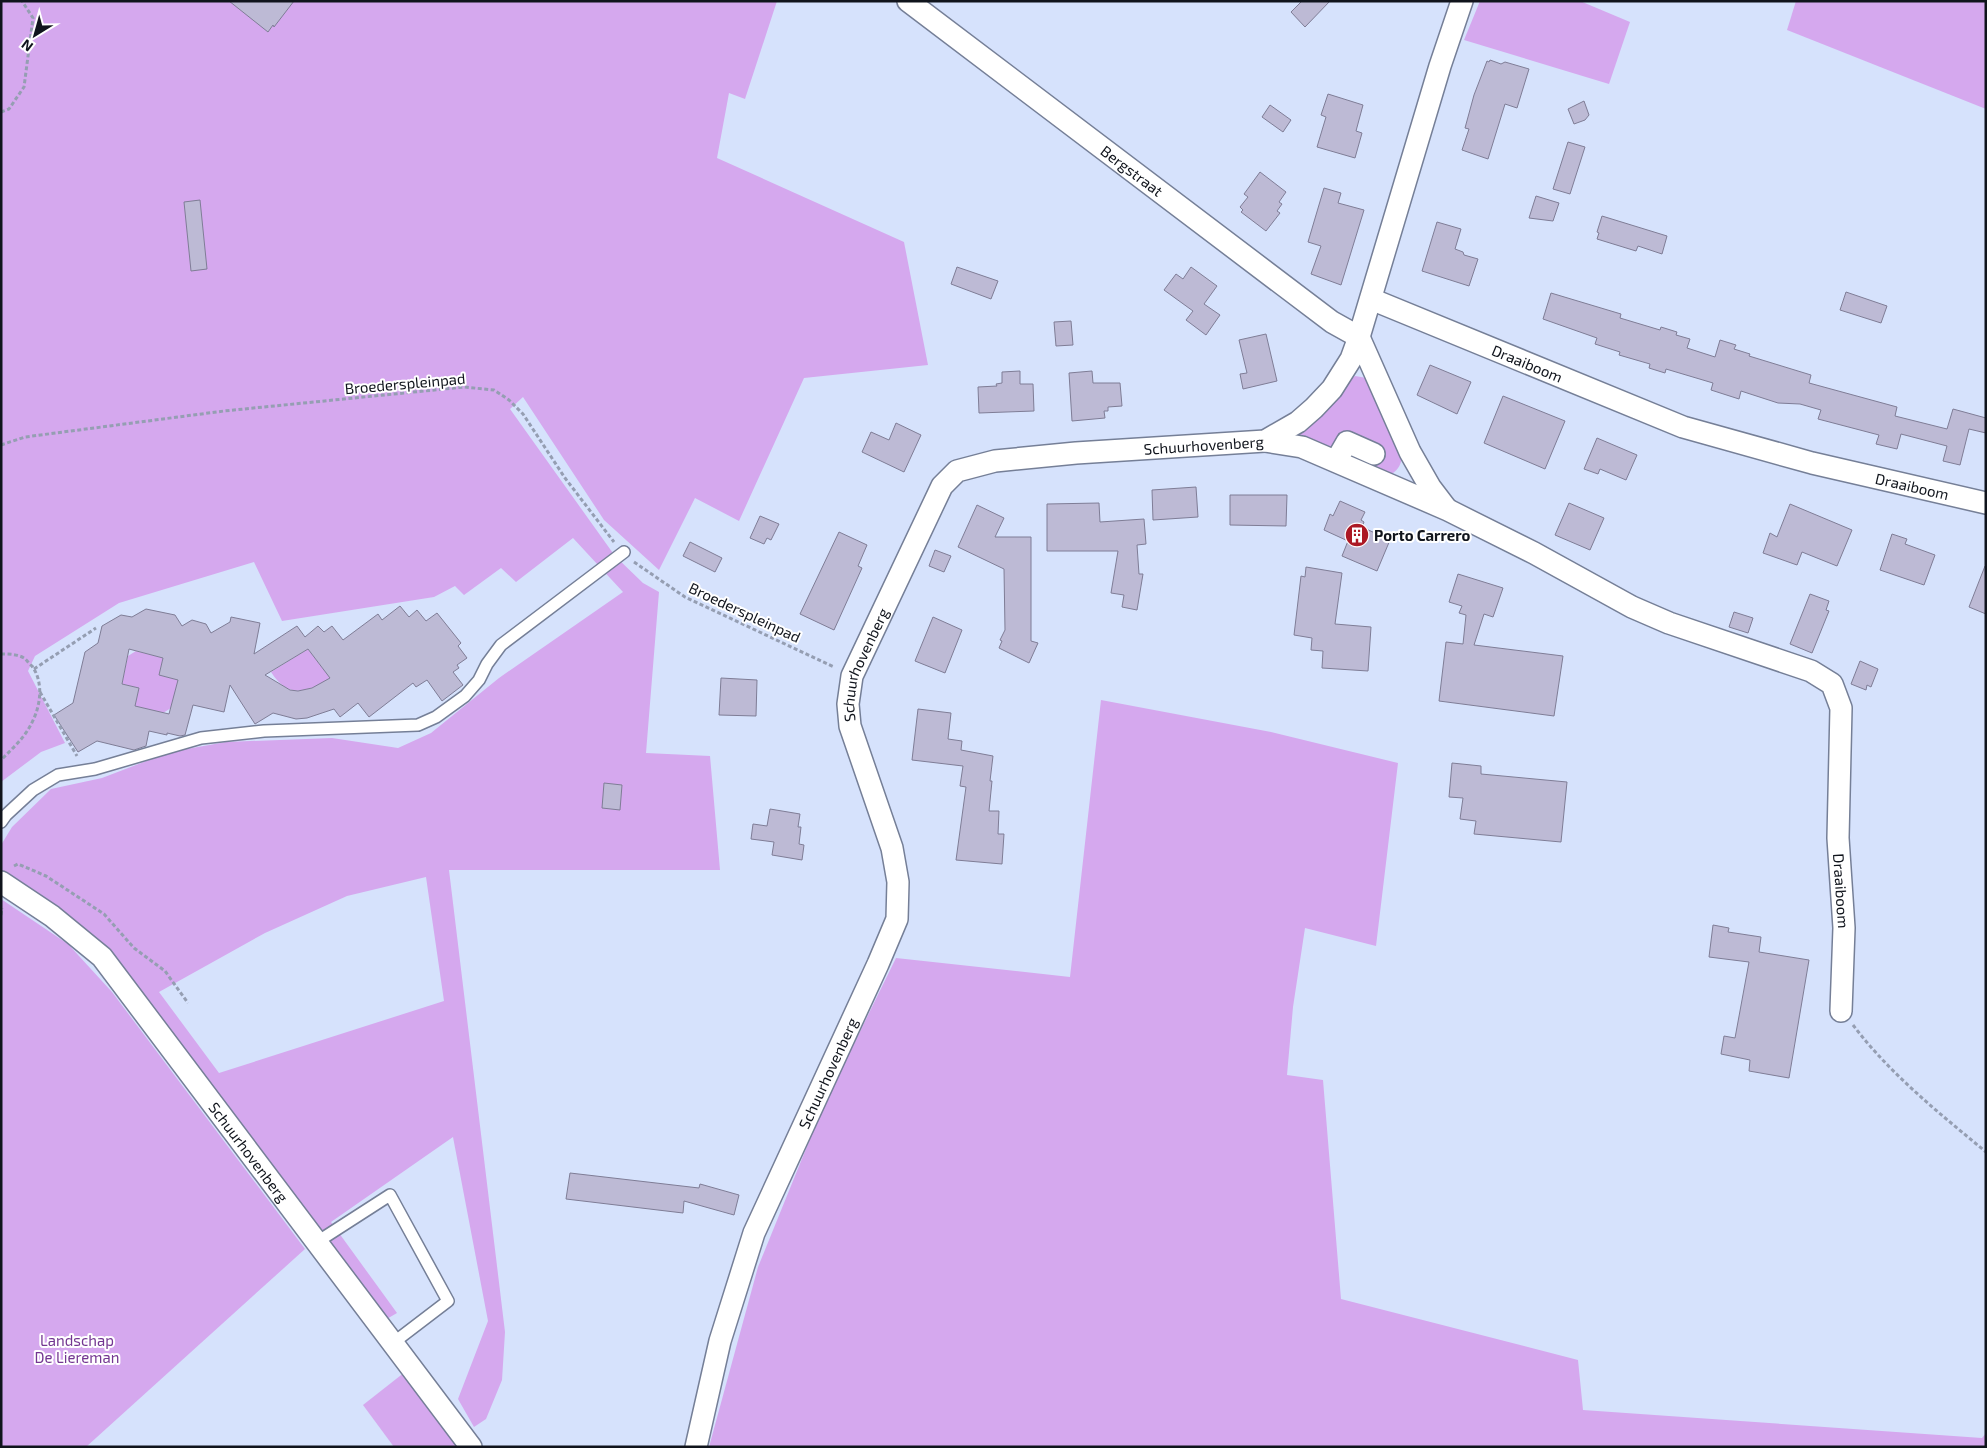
<svg xmlns="http://www.w3.org/2000/svg" width="1987" height="1448" font-family="'Exo 2',sans-serif">
	<rect width="100%" height="100%" fill="#d6e2fc"/>
	<!-- green -->
	<g fill="#d5a8ee" fill-rule="evenodd">
		<path d="M 1,1 L 777,1 L 745,99 L 729,93 L 717,158 L 904,242 L 928,365 L 804,378 L 739,521 L 695,498 L 659,570 L 604,520 L 523,397 L 510,409 L 615,556 L 643,583 L 659,592 L 646,753 L 710,756 L 720,870 L 449,870 L 505,1332 L 502,1380 L 486,1419 L 474,1427 L 458,1399 L 488,1321 L 453,1137 L 331,1222 L 397,1313 L 385,1320 L 113,957 L 1,870 L 1,845 L 12,827 L 51,789 L 102,778 L 170,752 L 226,742 L 332,738 L 398,748 L 431,733 L 499,678 L 623,592 L 573,538 L 516,582 L 501,568 L 464,595 L 455,586 L 434,597 L 282,621 L 254,562 L 119,603 L 35,656 L 28,671 L 65,743 L 41,752 L 1,782 ZM 426,877 L 444,1001 L 219,1073 L 159,992 L 265,933 L 347,896 Z"/>
		<polygon points="1480,1 1580,1 1630,22 1609,84 1464,40"/>
		<polygon points="1796,1 1986,1 1986,109 1787,30"/>
		<path d="M 1355,376 L 1367,378 L 1402,457 C 1401,466 1396,473 1387,476 L 1281,440 Z"/>
		<path d="M 308,649 L 324,670 L 342,673 C 314,687 292,705 271,672 Z"/>
		<polygon points="136,651 163,658 159,675 178,680 171,708 163,713 135,706 139,688 122,684 128,656"/>
		<polygon points="1101,700 1271,732 1398,763 1376,946 1305,928 1293,1007 1287,1075 1323,1080 1341,1299 1578,1360 1583,1410 1982,1438 1986,1433 1986,1447 709,1447 758,1267 823,1107 896,958 1070,977"/>
		<polygon points="1,899 68,944 112,992 305,1249 86,1447 1,1447"/>
		<polygon points="405,1372 460,1447 394,1447 363,1405"/>
	</g>
	<!-- building -->
	<g fill="#bdbad5" stroke="#7f7d96" fill-rule="evenodd">
		<polygon points="229,1 294,1 274,27 273,25 268,32"/>
		<polygon points="1302,1 1330,1 1305,27 1291,12"/>
		<polygon points="1490,60 1501,64 1505,62 1529,69 1517,108 1505,104 1488,159 1462,150 1469,129 1465,128 1474,95 1487,61 1489,62"/>
		<polygon points="1328,94 1363,105 1356,131 1362,133 1355,158 1317,147 1326,117 1321,115"/>
		<polygon points="1584,101 1589,115 1585,120 1574,124 1568,109"/>
		<polygon points="1270,105 1291,120 1283,132 1262,117"/>
		<polygon points="1568,142 1585,147 1570,194 1553,189"/>
		<polygon points="1260,172 1286,192 1279,202 1282,204 1277,211 1280,213 1266,231 1241,212 1243,210 1240,207 1248,197 1244,194"/>
		<polygon points="1324,188 1341,193 1338,203 1364,210 1341,285 1311,274 1321,246 1308,242"/>
		<polygon points="1536,196 1559,203 1553,221 1529,218"/>
		<polygon points="200,200 207,269 191,271 184,202"/>
		<polygon points="1602,216 1667,236 1662,254 1638,246 1636,251 1597,239 1599,233 1597,232"/>
		<polygon points="1437,222 1461,229 1455,249 1463,252 1464,255 1478,259 1469,286 1422,271"/>
		<polygon points="957,267 998,281 991,299 951,284"/>
		<polygon points="1191,267 1217,286 1204,304 1220,315 1206,335 1186,320 1193,311 1164,290 1176,274 1183,279"/>
		<polygon points="1846,292 1887,306 1881,323 1840,310"/>
		<polygon points="1551,293 1621,314 1620,318 1660,330 1661,327 1677,332 1676,335 1690,339 1687,348 1715,357 1720,340 1736,345 1734,349 1750,354 1749,356 1811,375 1809,383 1897,407 1895,416 1947,429 1953,409 1986,418 1986,433 1969,429 1960,465 1943,461 1947,446 1901,434 1897,449 1876,444 1879,435 1818,419 1821,410 1800,404 1778,403 1741,391 1739,399 1711,390 1713,383 1666,369 1665,373 1649,368 1650,364 1619,355 1620,352 1595,344 1597,338 1543,319"/>
		<polygon points="1071,321 1073,345 1056,346 1054,322"/>
		<polygon points="1266,334 1277,381 1243,389 1240,374 1247,373 1239,340"/>
		<polygon points="1430,365 1471,382 1457,414 1417,395"/>
		<polygon points="1020,371 1020,384 1033,384 1034,411 979,413 978,387 997,386 996,384 1002,383 1002,372"/>
		<polygon points="1092,371 1093,383 1120,383 1122,406 1108,407 1108,411 1104,411 1105,418 1072,421 1069,373"/>
		<polygon points="1503,396 1565,421 1545,469 1484,443"/>
		<polygon points="896,423 921,435 904,472 862,452 871,432 889,440"/>
		<polygon points="1597,438 1637,455 1626,480 1600,469 1598,474 1584,469"/>
		<polygon points="1196,487 1198,517 1153,520 1152,490"/>
		<polygon points="1230,495 1287,495 1286,526 1230,525"/>
		<polygon points="1340,501 1365,512 1361,520 1364,522 1362,527 1390,540 1377,571 1342,556 1348,541 1324,530 1330,514 1333,516"/>
		<polygon points="1099,503 1100,522 1144,519 1146,544 1137,545 1139,574 1143,574 1137,610 1122,607 1124,595 1111,593 1118,551 1047,551 1047,504"/>
		<polygon points="1569,503 1604,518 1590,550 1555,535"/>
		<polygon points="1790,504 1852,530 1837,566 1802,552 1797,565 1763,553 1770,533 1777,537"/>
		<polygon points="977,505 1004,518 995,537 1031,537 1031,641 1038,643 1029,663 999,648 1002,641 1000,640 1005,630 1004,569 958,547"/>
		<polygon points="760,516 779,524 771,540 767,538 764,544 750,538"/>
		<polygon points="839,532 867,545 858,566 862,568 834,630 800,614"/>
		<polygon points="1892,534 1907,539 1905,544 1935,555 1924,585 1880,570"/>
		<polygon points="690,542 722,558 715,572 683,556"/>
		<polygon points="935,550 951,556 944,572 929,566"/>
		<polygon points="1985,566 1986,567 1986,614 1969,607"/>
		<polygon points="1306,567 1342,573 1335,624 1371,627 1368,671 1322,668 1323,651 1311,650 1312,638 1294,635 1301,576 1305,577"/>
		<polygon points="1458,574 1503,588 1493,617 1484,614 1474,645 1563,656 1554,716 1439,701 1446,642 1463,644 1466,615 1459,613 1462,606 1449,602"/>
		<polygon points="1810,594 1829,601 1826,610 1829,611 1812,653 1790,644"/>
		<path d="M 400,606 L 409,617 L 417,610 L 426,621 L 437,613 L 461,643 L 458,646 L 467,658 L 457,665 L 459,668 L 453,672 L 463,685 L 442,701 L 427,680 L 416,687 L 413,683 L 369,717 L 358,703 L 340,717 L 334,709 L 307,718 L 296,719 L 273,713 L 255,724 L 230,685 L 224,712 L 193,705 L 185,735 L 180,736 L 167,733 L 167,735 L 149,731 L 146,746 L 134,750 L 97,741 L 78,752 L 54,715 L 73,703 L 85,652 L 98,643 L 102,626 L 121,615 L 132,617 L 146,609 L 175,615 L 182,626 L 192,620 L 206,624 L 211,633 L 230,622 L 231,617 L 260,623 L 254,654 L 297,626 L 305,637 L 318,626 L 324,632 L 332,626 L 343,640 L 378,614 L 382,620 ZM 129,649 L 163,658 L 159,675 L 178,680 L 169,714 L 135,706 L 139,688 L 122,684 ZM 308,649 L 330,678 L 312,688 L 298,691 L 290,690 L 265,675 Z"/>
		<polygon points="1734,612 1753,618 1748,633 1729,627"/>
		<polygon points="933,617 962,630 945,673 915,661"/>
		<polygon points="1860,661 1878,669 1871,687 1867,685 1866,690 1851,684"/>
		<polygon points="721,678 757,680 756,716 719,715"/>
		<polygon points="918,709 951,713 948,739 962,741 961,750 993,756 990,781 992,781 989,811 999,811 998,834 1004,834 1002,864 956,860 966,787 960,786 963,766 912,760"/>
		<polygon points="1452,763 1481,766 1481,774 1567,782 1561,842 1474,834 1476,821 1460,819 1463,798 1449,797"/>
		<polygon points="604,783 622,785 620,810 602,808"/>
		<polygon points="770,809 800,814 798,827 801,827 799,844 804,845 802,860 772,855 774,842 751,839 753,824 767,826"/>
		<polygon points="1713,925 1729,928 1728,932 1761,937 1759,952 1809,960 1789,1078 1749,1071 1750,1060 1721,1054 1724,1036 1735,1038 1749,962 1709,957"/>
		<polygon points="570,1173 699,1188 700,1184 739,1195 734,1215 684,1201 683,1213 566,1199"/>
	</g>
	<g fill="none" stroke-linecap="round" stroke-linejoin="round">
		<!-- lane casing -->
		<g stroke="#757f97" stroke-width="14">
			<g id="lane">
				<polyline points="1,822 6,815 33,790 58,775 95,769 201,738 264,731 418,725 436,717 465,696 479,680 487,664 501,645 624,552"/>
				<polyline points="317,1242 390,1195 448,1301 393,1343"/>
			</g>
		</g>
		<!-- street casing -->
		<g stroke="#757f97" stroke-width="24">
			<g id="street">
				<path id="s1" d="M 908,1 L 1332,322 L 1359,337 L 1410,452 L 1430,487 L 1446,508"/>
				<path id="s2" d="M 1371,299 L 1683,427 L 1812,463 L 1986,503"/>
				<path id="s3" d="M 1265,441 L 1302,447 L 1448,510 L 1534,553 L 1632,607 L 1669,623 L 1811,671 L 1832,684 L 1841,708 L 1838,838 L 1844,928 L 1841,1011"/>
				<polyline points="1336,461 1347,442 1374,454"/>
				<path id="s4" d="M 1,882 L 52,916 L 102,957 L 471,1447"/>
				<path id="s5" d="M 696,1447 L 720,1341 L 754,1233 L 878,964 L 897,919 L 898,882 L 892,848 L 850,726 L 848,704 L 852,676 L 942,486 L 957,471 L 995,461 L 1076,453 L 1265,441 L 1298,422 L 1314,408 L 1332,389 L 1351,359 L 1359,337 L 1440,66 L 1462,1"/>
			</g>
		</g>
		<!-- path -->
		<g stroke="#959eb2" stroke-width="3" stroke-dasharray="4 2.5" stroke-linecap="butt">
			<polyline points="1,112 9,109 24,87 33,18 22,1"/>
			<polyline points="1,445 25,437 224,411 464,387 494,390 509,400 523,414 565,478 614,542"/>
			<polyline points="634,562 685,597 834,667"/>
			<path d="M 1,654 C 9,654 17,654 24,658 C 27,660 29,664 32,666 C 45,684 40,710 29,728 C 22,740 11,750 1,760"/>
			<polyline points="34,669 96,628"/>
			<polyline points="40,692 77,756"/>
			<polyline points="14,866 18,864 46,876 104,914 134,948 165,971 188,1003"/>
			<polyline points="1,915 2,908"/>
			<path d="M 1853,1025 C 1890,1074 1939,1113 1986,1152"/>
		</g>
		<!-- lane -->
		<use href="#lane" stroke="#fff" stroke-width="11"/>
		<!-- street -->
		<use href="#street" stroke="#fff" stroke-width="21"/>
	</g>
	<!-- icons -->
	<defs>
		<g id="building-disc" transform="scale(1.25)"><circle r="9.5" fill="#ac1824" stroke="#fff"/><path d="M-4-6H4V6H1V3H-1V6H-4ZM-2.5-4.3h1.7v1.8h-1.7ZM.8-4.3h1.7v1.8H.8ZM-2.5-1h1.7V.8h-1.7ZM.8-1h1.7V.8H.8Z" fill="#fff"/></g>
	</defs>
	<g fill-rule="evenodd">
		<use href="#building-disc" x="1357" y="535"/>
	</g>
	<g text-anchor="middle" dominant-baseline="central" stroke-width="4" stroke-linejoin="round" paint-order="stroke">
		<!-- street labels -->
		<g font-size="15" fill="#10141c" stroke="#fff">
			<text stroke="none"><textPath href="#s1" startOffset="281">Bergstraat</textPath></text>
			<text stroke="none"><textPath href="#s2" startOffset="169">Draaiboom</textPath></text>
			<text transform="translate(405 383) rotate(-5)">Broederspleinpad</text>
			<text stroke="none"><textPath href="#s5" startOffset="1298">Schuurhovenberg</textPath></text>
			<text stroke="none"><textPath href="#s2" startOffset="574">Draaiboom</textPath></text>
			<text transform="translate(745 612) rotate(25)">Broederspleinpad</text>
			<text stroke="none"><textPath href="#s5" startOffset="832">Schuurhovenberg</textPath></text>
			<text stroke="none"><textPath href="#s3" startOffset="828">Draaiboom</textPath></text>
			<text stroke="none"><textPath href="#s5" startOffset="398">Schuurhovenberg</textPath></text>
			<text stroke="none"><textPath href="#s4" startOffset="370">Schuurhovenberg</textPath></text>
		</g>
		<!-- poi labels -->
		<g font-size="15" font-weight="bold" fill="#10141c" stroke="#fff" text-anchor="start">
			<text x="1374" y="535">Porto Carrero</text>
		</g>
		<!-- park labels -->
		<g font-size="15" fill="#733691" stroke="#fff">
			<text x="77" y="1340">Landschap<tspan x="77" dy="17">De Liereman</tspan></text>
		</g>
	</g>
	<!-- border -->
	<rect width="1987" height="1448" fill="none" stroke="#10141c" stroke-width="5"/>
	<!-- north arrow -->
	<g transform="translate(35 35) rotate(217)" stroke="#ffffff" stroke-width="4" paint-order="stroke">
	<path d="M0-4L9 19L0 12L-9 19Z" fill="#10141c"/>
	<text y="-8" font-size="14" font-weight="bold" text-anchor="middle" fill="#10141c">N</text>
	</g>
</svg>
